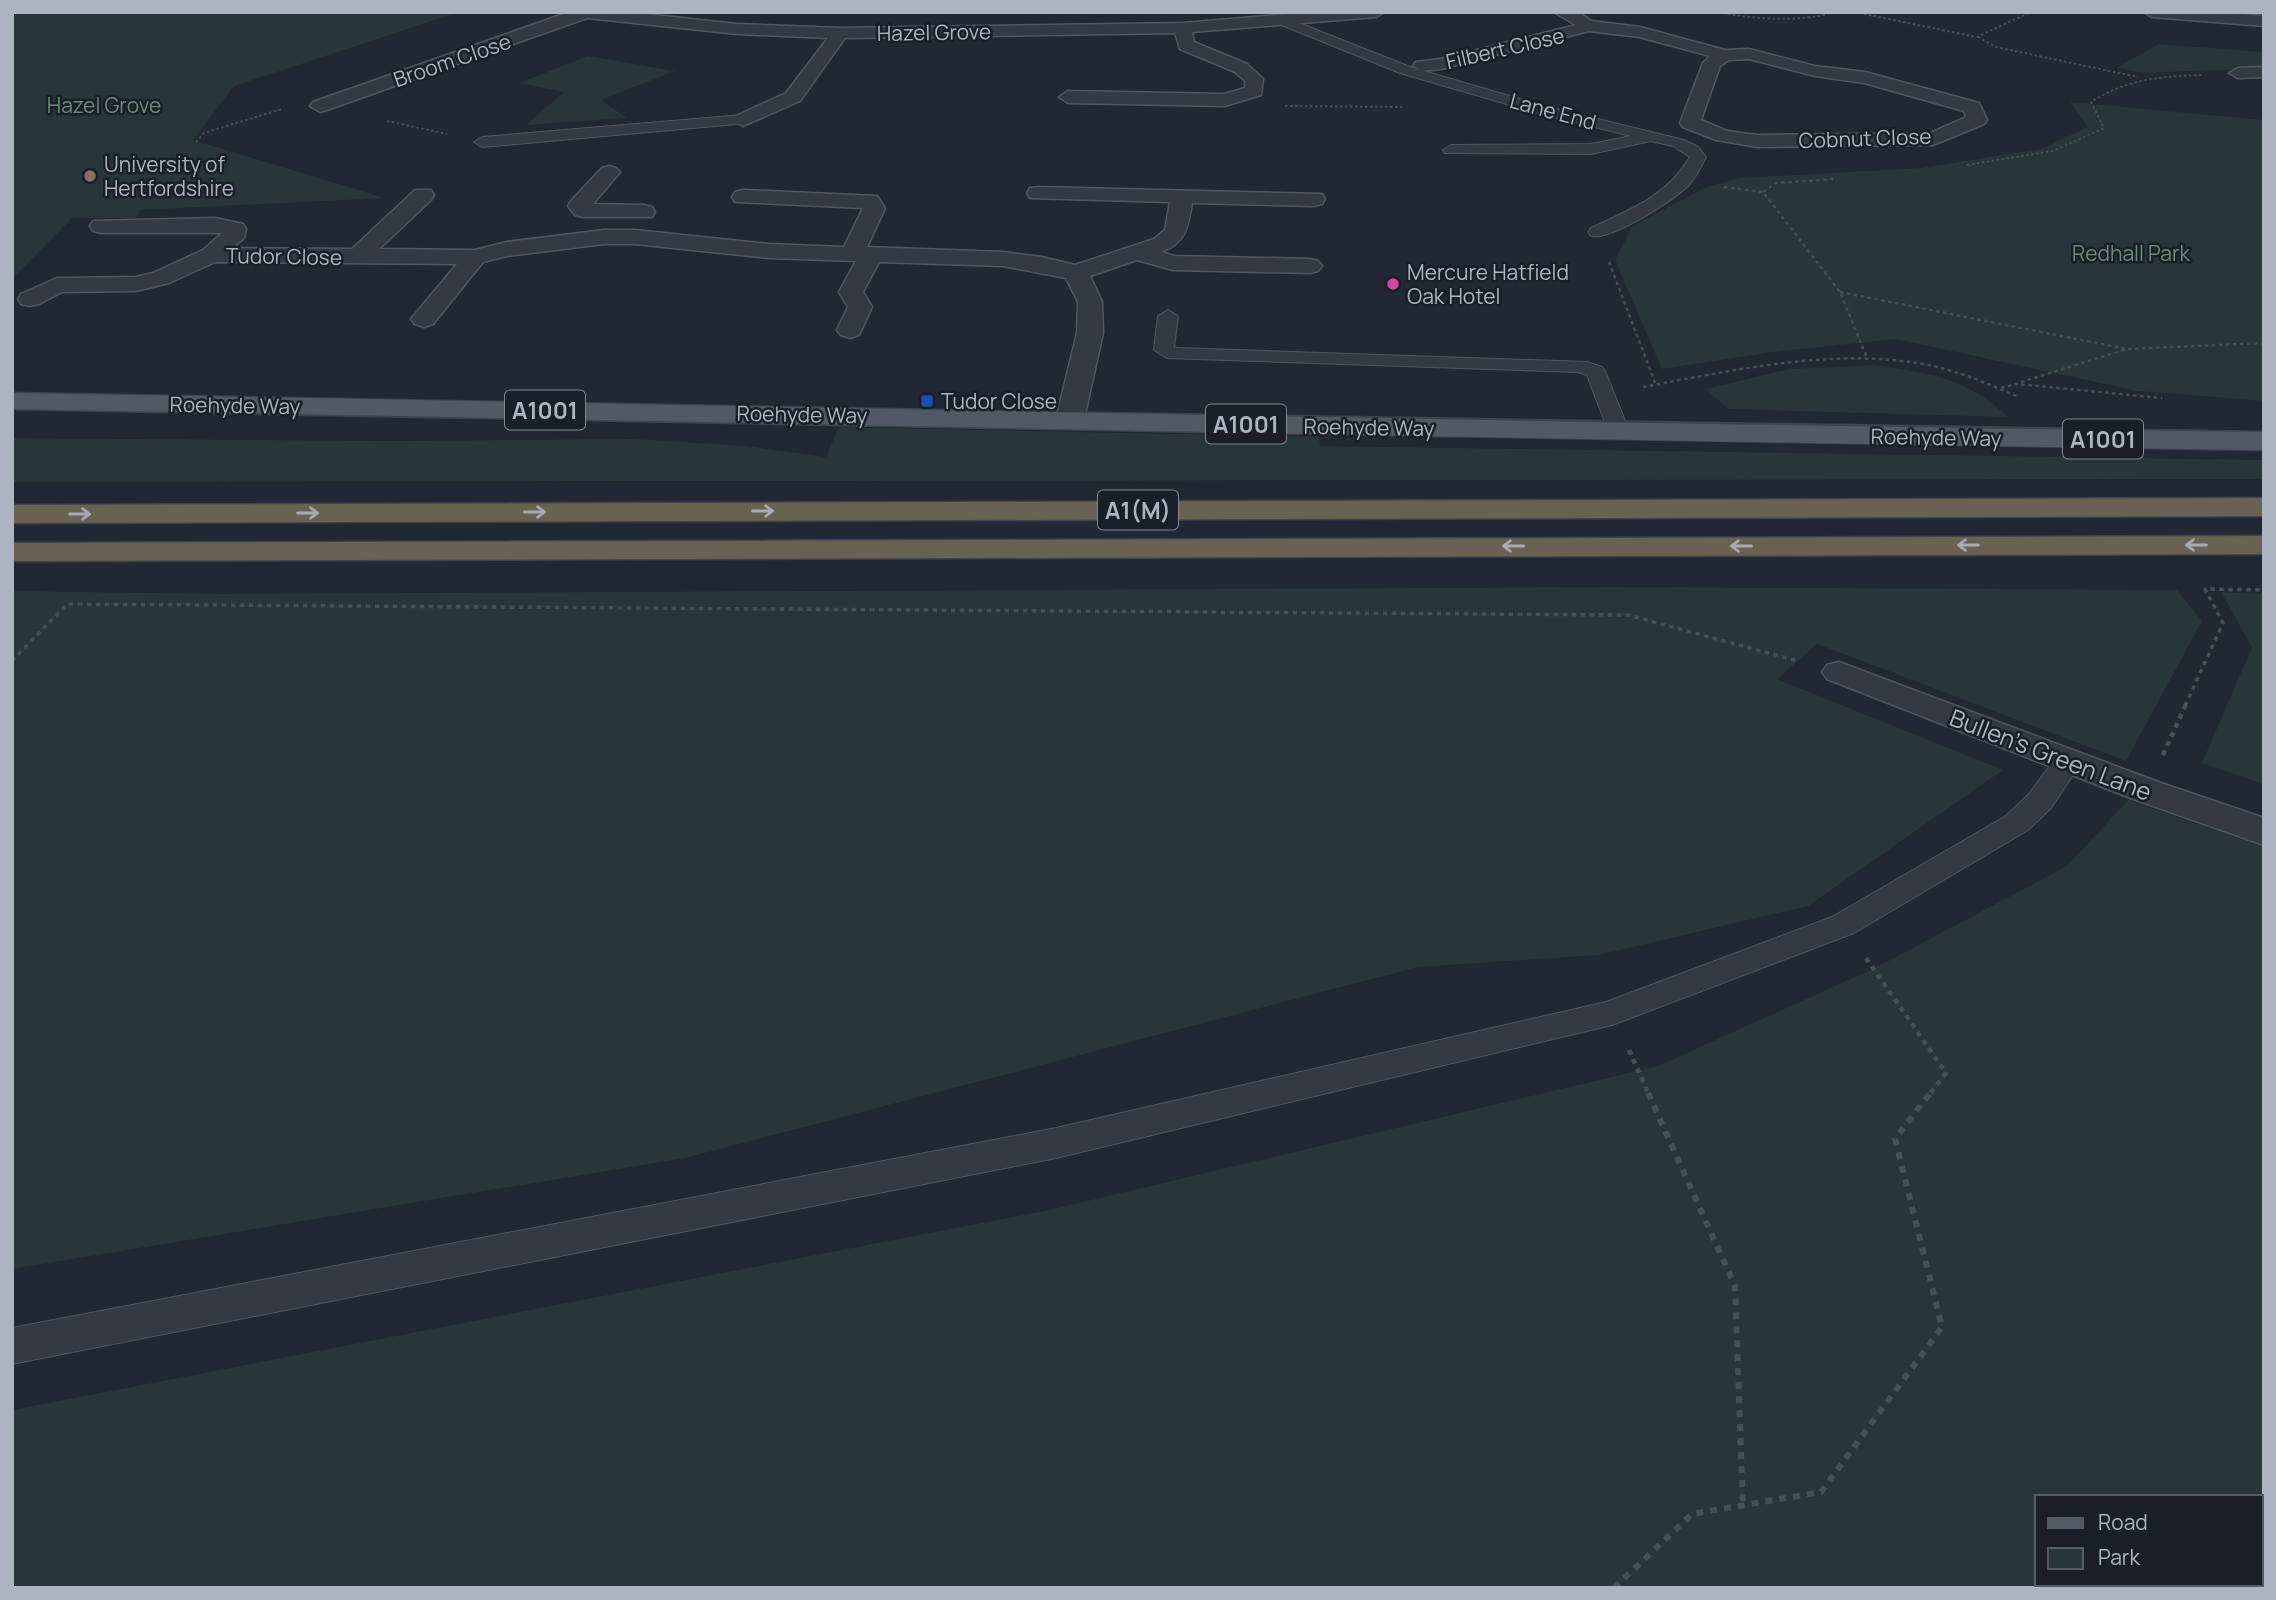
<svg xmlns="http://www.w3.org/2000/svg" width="2276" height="1600" font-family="Manrope,sans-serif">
	<rect width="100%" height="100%" fill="#212733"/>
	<!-- green -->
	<g fill="#273638" fill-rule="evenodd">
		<polygon points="12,12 459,12 234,86 193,140 385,198 141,210 135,218 72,218 12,279"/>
		<polygon points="2159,44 2264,52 2264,68 2144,73 2116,68"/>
		<polygon points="588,56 675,71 601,100 627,118 526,125 564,92 519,83"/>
		<polygon points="2070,102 2264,120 2264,401 2137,391 1896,339 1773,352 1662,369 1615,260 1632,227 1706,187 1740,178 1921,168 2041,149 2088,127"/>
		<path d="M 1874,365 C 1928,373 1966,377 2008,417 L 1729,409 L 1705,389 L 1790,369 Z"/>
		<polygon points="839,427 1319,437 1320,446 2264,460 2264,479 12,482 12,438 393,441 635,439 746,446 826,457"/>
		<polygon points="1615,587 2177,590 2202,621 2126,761 1817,644 1777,679 2003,770 1808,906 1599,955 1418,967 685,1158 12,1269 12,591 225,594"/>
		<polygon points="2221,592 2264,594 2264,784 2202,763 2252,647"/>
		<path d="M 2128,800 L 2264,847 L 2264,1588 L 12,1588 L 12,1410 L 1049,1210 L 1658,1066 L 1877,967 L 2067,866 ZM 2036,1497 L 2260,1497 L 2260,1584 L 2036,1584 Z"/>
	</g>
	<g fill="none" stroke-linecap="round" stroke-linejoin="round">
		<!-- lane casing -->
		<g stroke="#515662" stroke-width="2">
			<g id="lane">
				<path d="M 1284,17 L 1410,67 L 1544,106 L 1684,140 L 1698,147 L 1706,157 C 1701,166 1696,178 1688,186 C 1673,200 1611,241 1591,236 L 1588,232 L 1591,228 C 1631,209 1666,197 1690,157 L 1673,146 L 1651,141 L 1591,154 L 1445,153 L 1443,150 L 1451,145 L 1591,144 L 1631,136 L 1534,112 L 1400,73 L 1279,24 L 1279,18 Z"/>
				<polygon points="743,115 748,117 751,120 748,123 482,147 474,142 482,137"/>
				<polygon points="1168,310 1178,316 1174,347 1177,348 1587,362 1602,367 1605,371 1630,433 1627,438 1611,438 1587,375 1578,372 1167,358 1154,350 1158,316"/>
				<polygon points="2068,752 2078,755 2082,761 2051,808 2028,830 1854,933 1612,1025 1056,1158 12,1364 12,1328 1056,1128 1606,1002 1832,917 2006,816 2029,794 2058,755"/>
			</g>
		</g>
		<!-- street casing -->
		<g stroke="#515662" stroke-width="3">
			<g id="street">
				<polygon points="569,12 627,12 737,24 840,28 1183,23 1312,12 1384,12 1376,17 1192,32 1194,42 1247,64 1263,79 1261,95 1225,106 1068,103 1059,97 1068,91 1224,94 1245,88 1245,81 1235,72 1180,49 1175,33 845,38 800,101 743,126 733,120 736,116 786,93 828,38 737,34 587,18 327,110 320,112 310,106 313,102"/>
				<path d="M 1554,12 L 1579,12 L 1591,21 L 1640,27 L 1725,50 L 1749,49 L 1815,66 L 1865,72 L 1979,103 L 1987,120 L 1984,124 L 1933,145 L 1757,147 L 1716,140 L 1683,127 L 1680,123 L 1703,63 L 1710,56 L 1639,37 L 1589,31 L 1441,69 L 1422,71 L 1413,66 L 1416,62 L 1441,59 L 1576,25 ZM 1749,59 L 1815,76 L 1864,83 L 1964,111 L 1966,117 L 1930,133 L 1757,135 L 1727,131 L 1701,120 L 1720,66 L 1729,60 Z"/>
				<polygon points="2144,12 2218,12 2264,16 2264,26 2152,17"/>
				<polygon points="2264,67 2264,77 2238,78 2229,73 2238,68"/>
				<polygon points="609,166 616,168 620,172 593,204 644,205 652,207 655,212 652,217 583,217 575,215 568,206 571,201 602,168"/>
				<path d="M 1038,187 L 1322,194 L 1325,199 L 1322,204 L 1314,206 L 1192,203 C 1188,227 1186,243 1161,252 L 1174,256 L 1310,259 L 1318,261 L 1322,266 L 1318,271 L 1310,273 L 1173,270 L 1137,260 L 1090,276 L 1102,302 L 1103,333 L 1084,419 L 1080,425 L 1070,427 L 1060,425 L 1056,419 L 1077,333 L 1078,302 L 1066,278 L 1003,266 L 879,262 L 863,292 L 872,307 L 859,335 L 850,338 L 841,335 L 837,330 L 848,307 L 839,292 L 856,261 L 769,258 L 635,244 L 604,244 L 507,256 L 483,262 L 433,324 L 424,327 L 415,324 L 411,319 L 457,264 L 215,262 L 169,283 L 136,291 L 62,292 L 39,304 L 30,306 L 21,304 L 18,299 L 21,294 L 57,278 L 136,277 L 153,273 L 203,250 L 222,233 L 101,233 L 93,231 L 90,226 L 93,221 L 215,218 L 243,224 L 246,229 L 244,238 L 232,248 L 352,249 L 415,190 L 431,190 L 434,195 L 431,200 L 379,249 L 475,250 L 507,242 L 604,230 L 635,230 L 769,244 L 844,247 L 863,208 L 735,202 L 732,197 L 735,192 L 743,190 L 877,196 L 885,208 L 867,247 L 1003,252 L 1042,257 L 1075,265 L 1154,239 L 1165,230 L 1170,202 L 1030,198 L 1027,193 L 1030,188 Z"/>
				<polygon points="1839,662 2161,783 2264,818 2264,845 2133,799 1827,679 1822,672 1827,665"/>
			</g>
		</g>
		<!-- primary casing -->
		<g stroke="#3d424d" stroke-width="3">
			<path id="primary" d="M 12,393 C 763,405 1513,423 2264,432 L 2264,450 C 1513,440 763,422 12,409 Z"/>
		</g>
		<!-- highway casing -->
		<g stroke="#3e434e" stroke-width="3">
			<g id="highway">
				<polygon points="2264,498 2264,516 12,523 12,505"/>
				<polygon points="2264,536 2264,554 12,561 12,543"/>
			</g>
		</g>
		<!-- path-far4 -->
		<g stroke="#445255" stroke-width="2" stroke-dasharray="2.5 2.5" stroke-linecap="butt">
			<path d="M 1718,12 C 1749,19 1804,23 1833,12"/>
			<polyline points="1854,12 1977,37 2031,12"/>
			<polyline points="1978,37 1996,47 2138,77"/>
			<polyline points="1285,106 1405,107"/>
			<polyline points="387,121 447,134"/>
			<polyline points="196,142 204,133 282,109"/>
			<path d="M 1967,165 L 2053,151 L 2104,128 L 2091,102 C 2127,79 2162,76 2204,75"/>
		</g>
		<!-- path-far3 -->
		<g stroke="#445255" stroke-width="2.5" stroke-dasharray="3.5 3.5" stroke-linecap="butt">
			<polyline points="1724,187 1763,192 1840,292 1867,358"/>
			<polyline points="1763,192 1776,183 1833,179"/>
			<polyline points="1609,262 1656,385"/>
			<polyline points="1840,292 2127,349"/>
			<polyline points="2021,382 2127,349 2264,343"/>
			<path d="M 1643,387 C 1735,370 1830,348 1923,364 C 1957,370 1988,384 2019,397"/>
			<polyline points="2001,388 2017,384 2162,398"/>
		</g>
		<!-- path-far2 -->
		<g stroke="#445255" stroke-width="3.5" stroke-dasharray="4.5 4.5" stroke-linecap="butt">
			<polyline points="12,661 67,604 1628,615 1798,661"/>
			<polyline points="2185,706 2223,623 2205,589 2264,590"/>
		</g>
		<!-- path-far1 -->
		<g stroke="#445255" stroke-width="4.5" stroke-dasharray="5 5" stroke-linecap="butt">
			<polyline points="2163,755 2186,704"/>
			<polyline points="1866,958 1946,1073 1929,1095"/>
			<polyline points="1629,1050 1649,1095"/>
		</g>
		<!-- path -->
		<g stroke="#445255" stroke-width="6" stroke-dasharray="7 7" stroke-linecap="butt">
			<polyline points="1648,1093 1735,1286 1743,1506"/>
			<polyline points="1614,1588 1692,1514 1821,1492 1942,1327 1895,1139 1930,1093"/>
		</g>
		<!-- lane -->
		<use href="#lane" fill="#343944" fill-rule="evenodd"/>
		<!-- street -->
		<use href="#street" fill="#343944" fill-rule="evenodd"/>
		<!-- primary -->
		<use href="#primary" fill="#525864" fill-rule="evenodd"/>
		<!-- highway -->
		<use href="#highway" fill="#696252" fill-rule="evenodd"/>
	</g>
	<!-- one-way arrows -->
	<defs><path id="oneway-shaft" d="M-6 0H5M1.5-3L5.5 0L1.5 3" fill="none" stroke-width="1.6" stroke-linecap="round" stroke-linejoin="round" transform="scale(1.75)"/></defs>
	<g stroke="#a7abb6">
		<use href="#oneway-shaft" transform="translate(763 511)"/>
		<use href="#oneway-shaft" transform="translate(535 512)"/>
		<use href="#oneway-shaft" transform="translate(308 513)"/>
		<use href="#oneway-shaft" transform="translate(80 514)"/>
		<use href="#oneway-shaft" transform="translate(1968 545) rotate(180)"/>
		<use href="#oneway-shaft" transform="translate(2196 545) rotate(180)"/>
		<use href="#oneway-shaft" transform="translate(1513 546) rotate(180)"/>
		<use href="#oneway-shaft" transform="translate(1741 546) rotate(180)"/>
	</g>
	<!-- markers -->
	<circle fill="#8d6e63" stroke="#191e28" stroke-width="2.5" cx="90" cy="176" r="7"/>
	<circle fill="#d1479c" stroke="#191e28" stroke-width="2.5" cx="1393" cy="284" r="7"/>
	<rect fill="#1a4fb4" stroke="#191e28" stroke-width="2.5" x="920" y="394" width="14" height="14" rx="3.5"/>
	<g text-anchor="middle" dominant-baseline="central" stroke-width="5" stroke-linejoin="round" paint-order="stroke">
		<!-- far-street labels -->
		<g font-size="21" fill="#aeb3c1" stroke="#191e28">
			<text transform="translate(934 32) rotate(-1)">Hazel Grove</text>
			<text transform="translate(1505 48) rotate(-13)">Filbert Close</text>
			<text transform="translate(452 60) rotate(-19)">Broom Close</text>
			<text transform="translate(1553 111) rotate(15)">Lane End</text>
			<text transform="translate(1865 138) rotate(-2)">Cobnut Close</text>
			<text transform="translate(284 256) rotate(1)">Tudor Close</text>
			<text transform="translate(235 405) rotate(1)">Roehyde Way</text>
			<text transform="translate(802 414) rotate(1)">Roehyde Way</text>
			<text transform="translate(1369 427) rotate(1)">Roehyde Way</text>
			<text transform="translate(1936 437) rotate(1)">Roehyde Way</text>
		</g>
		<!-- far-park labels -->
		<g font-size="21" fill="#688e74" stroke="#191e28">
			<text x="104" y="105">Hazel Grove</text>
			<text x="2131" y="253">Redhall Park</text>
		</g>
		<!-- far-poi labels -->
		<g font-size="21" fill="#aeb3c1" stroke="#191e28" text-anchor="start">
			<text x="104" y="164">University of<tspan x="104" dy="24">Hertfordshire</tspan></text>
			<text x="1407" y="272">Mercure Hatfield<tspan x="1407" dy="24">Oak Hotel</tspan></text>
			<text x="941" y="401">Tudor Close</text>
		</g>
		<!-- shield labels -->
		<g fill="#191e28" stroke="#818693" stroke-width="2">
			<rect x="505" y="390.5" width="80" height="39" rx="5"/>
			<rect x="1206" y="404.5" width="80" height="39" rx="5"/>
			<rect x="2063" y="419.5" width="80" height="39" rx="5"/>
			<rect x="1098" y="490.5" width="80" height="39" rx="5"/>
		</g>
		<g font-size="23" font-weight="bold" fill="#aeb3c1">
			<text x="545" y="410">A1001</text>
			<text x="1246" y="424">A1001</text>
			<text x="2103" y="439">A1001</text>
			<text x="1138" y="510">A1(M)</text>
		</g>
		<!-- street labels -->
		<g font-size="24" fill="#aeb3c1" stroke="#191e28">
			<text transform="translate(2051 754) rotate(21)">Bullen's Green Lane</text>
		</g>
	</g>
	<!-- border -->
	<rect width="2276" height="1600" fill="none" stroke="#aeb3c1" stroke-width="28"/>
	<!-- legend -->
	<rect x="2035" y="1495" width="228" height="91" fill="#191e28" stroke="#555a65" stroke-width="2"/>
	<rect x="2048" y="1518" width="35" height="10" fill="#525864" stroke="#555a65" stroke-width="2"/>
	<text x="2098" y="1530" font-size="21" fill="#aeb3c1">Road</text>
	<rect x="2048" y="1548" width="35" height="21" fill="#273638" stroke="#555a65" stroke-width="2"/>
	<text x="2098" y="1565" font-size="21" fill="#aeb3c1">Park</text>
</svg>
